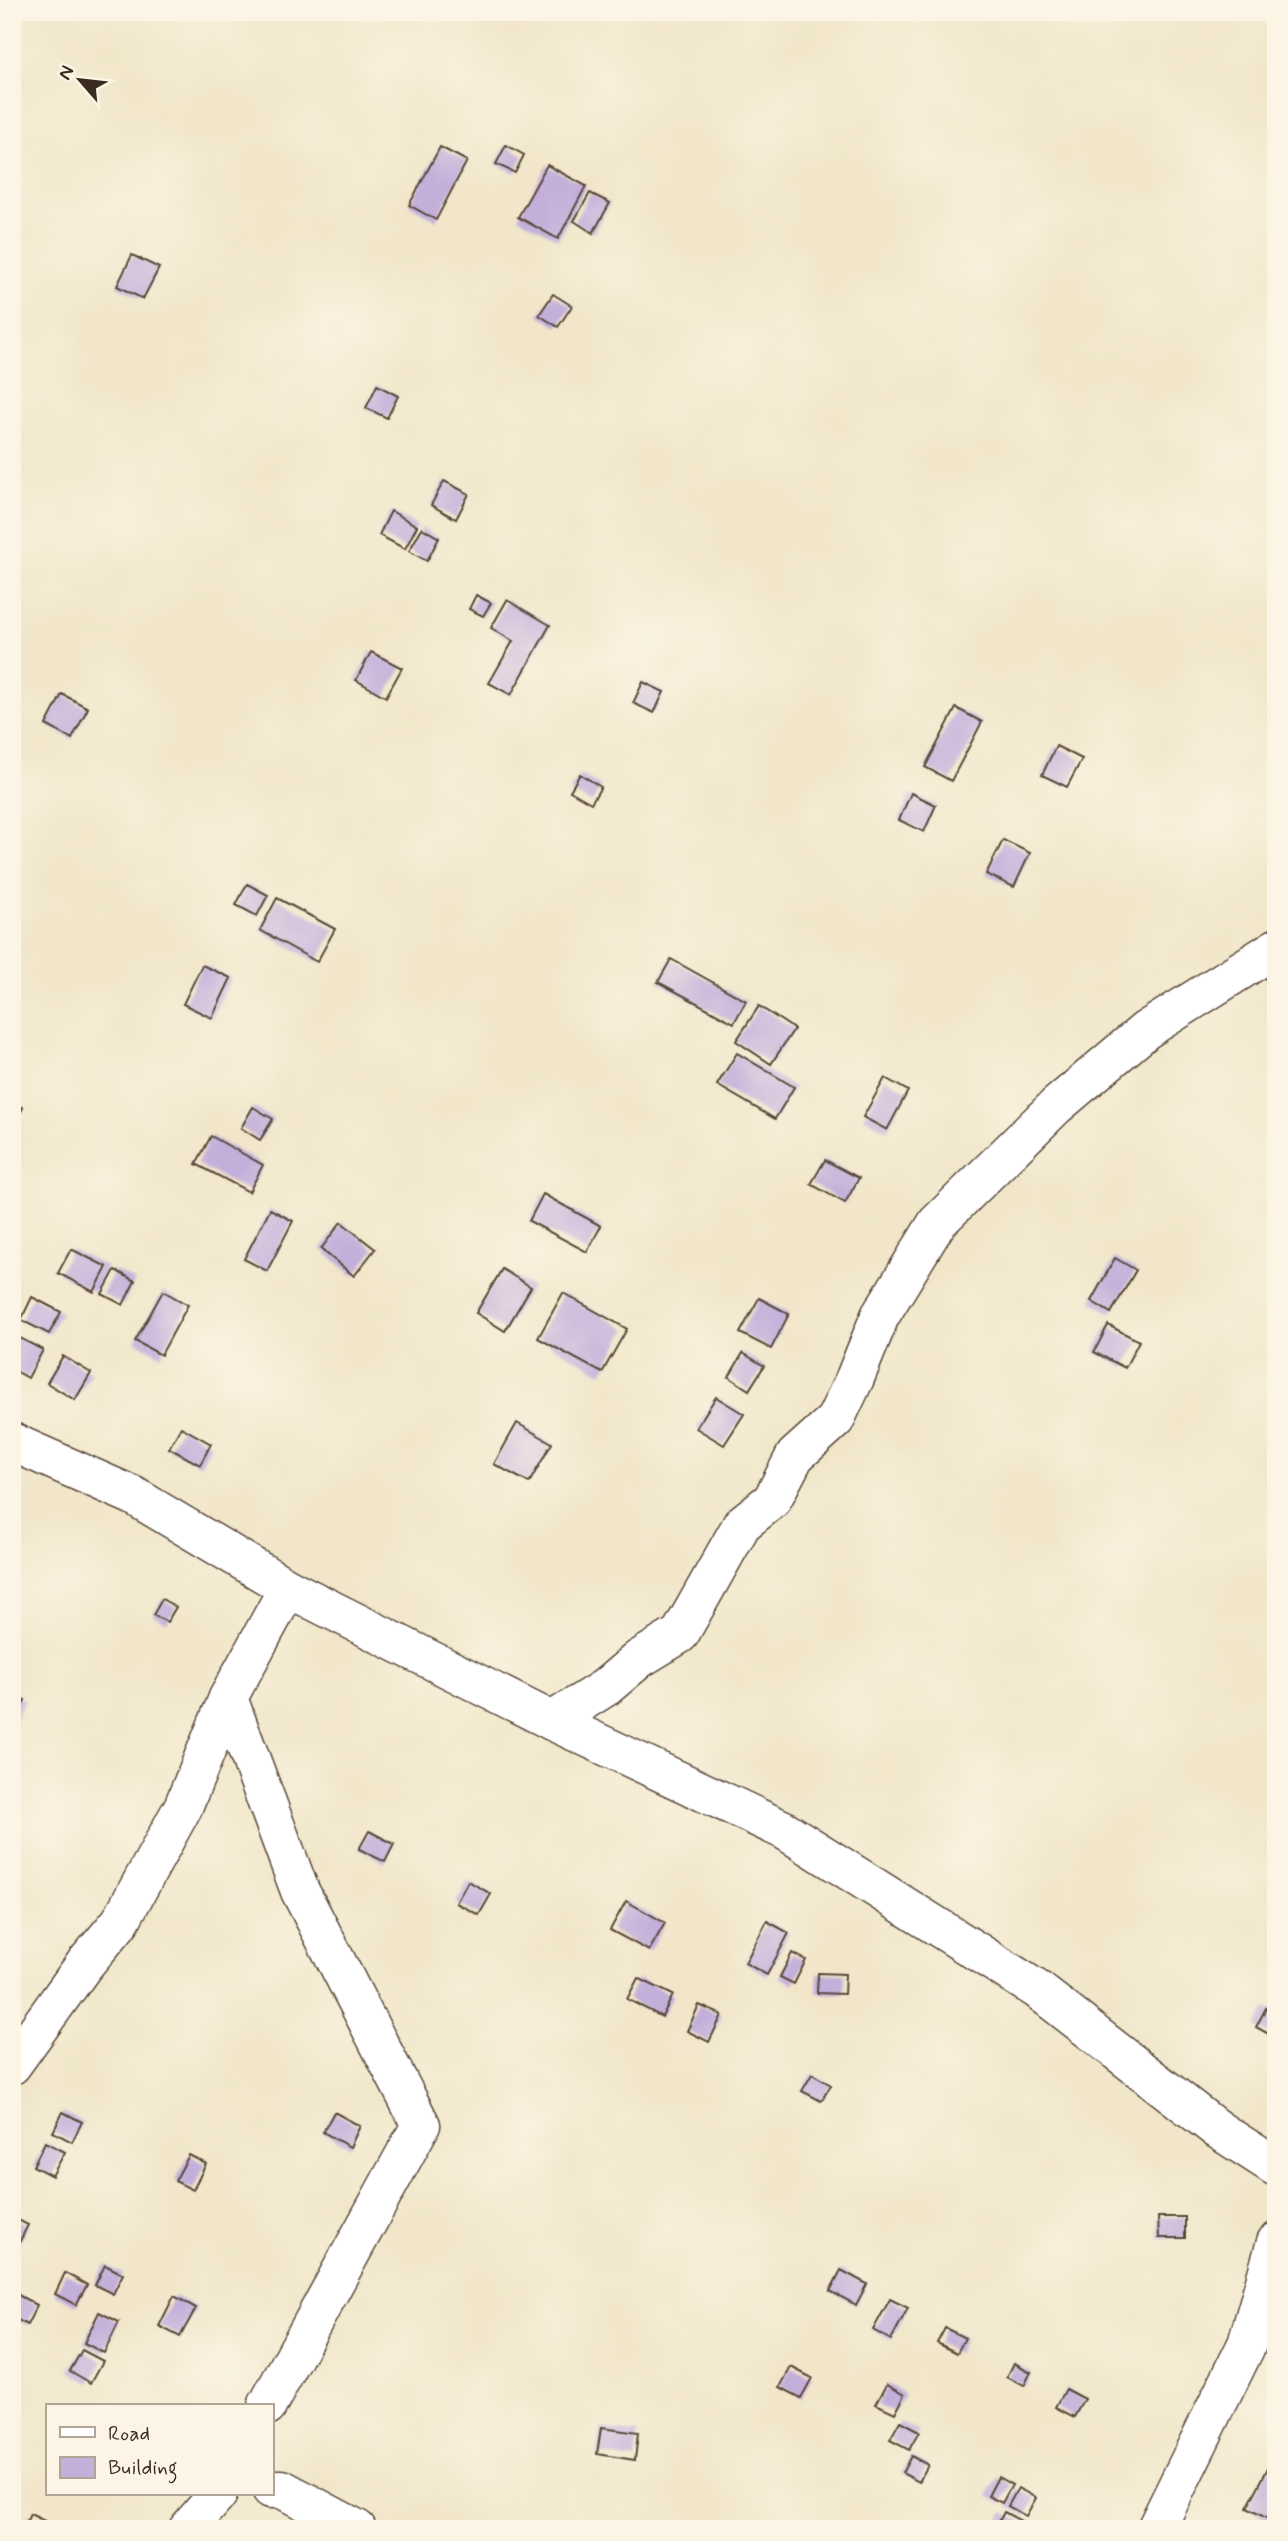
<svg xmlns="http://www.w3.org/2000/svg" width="1288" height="2541" font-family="Mynerve,sans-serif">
	<rect width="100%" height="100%" fill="#fcf5e5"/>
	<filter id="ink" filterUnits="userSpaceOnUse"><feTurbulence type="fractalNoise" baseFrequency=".0143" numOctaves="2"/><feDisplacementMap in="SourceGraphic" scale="14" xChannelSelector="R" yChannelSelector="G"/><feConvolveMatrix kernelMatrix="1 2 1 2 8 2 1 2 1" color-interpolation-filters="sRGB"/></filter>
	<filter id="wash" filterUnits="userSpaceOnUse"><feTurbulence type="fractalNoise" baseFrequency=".00686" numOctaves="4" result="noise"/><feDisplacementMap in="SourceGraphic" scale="28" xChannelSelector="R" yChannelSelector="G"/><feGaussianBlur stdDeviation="1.57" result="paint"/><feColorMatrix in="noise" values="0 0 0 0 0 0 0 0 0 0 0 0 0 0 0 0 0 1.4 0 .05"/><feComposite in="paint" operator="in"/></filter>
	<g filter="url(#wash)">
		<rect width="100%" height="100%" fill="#f1e6c9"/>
		<g id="blocks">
			<!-- building -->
			<g fill="#c3afda">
				<polygon points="506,145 524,155 515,173 496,164"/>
				<polygon points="440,147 467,161 436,220 409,205"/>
				<polygon points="547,165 586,186 558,239 518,217"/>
				<polygon points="590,193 610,203 593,233 574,221"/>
				<polygon points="132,255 159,268 143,299 117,286"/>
				<polygon points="553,294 572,306 558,327 539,315"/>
				<polygon points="377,385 398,396 387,418 366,408"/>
				<polygon points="444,481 469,494 456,519 431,505"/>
				<polygon points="391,511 417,526 405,549 379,535"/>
				<polygon points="422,528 439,538 427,561 409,551"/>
				<polygon points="476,595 491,603 483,616 469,609"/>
				<polygon points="507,600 550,625 511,695 489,683 513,641 491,628"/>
				<polygon points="371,652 402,668 386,697 356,680"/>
				<polygon points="643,682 664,692 654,713 633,703"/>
				<polygon points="62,694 88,708 72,739 46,725"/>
				<polygon points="956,708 982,722 951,781 925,767"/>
				<polygon points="1056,746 1082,759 1067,787 1042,775"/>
				<polygon points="580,774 601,787 591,803 570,791"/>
				<polygon points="911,793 936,805 924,832 899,820"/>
				<polygon points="1003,840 1030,853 1014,887 986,874"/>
				<polygon points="247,884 268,895 257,916 236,905"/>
				<polygon points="277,898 335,929 317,962 260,930"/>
				<polygon points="671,959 746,1001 734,1023 658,982"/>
				<polygon points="202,965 231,978 212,1018 183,1004"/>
				<polygon points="759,1006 794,1029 771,1064 736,1041"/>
				<polygon points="737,1053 794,1087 775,1119 717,1085"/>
				<polygon points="885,1078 908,1091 887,1130 863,1117"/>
				<polygon points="12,1102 23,1108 12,1128"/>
				<polygon points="253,1107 273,1119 260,1140 241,1128"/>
				<polygon points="211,1136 263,1165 249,1192 196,1164"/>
				<polygon points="825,1160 859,1178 845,1203 811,1184"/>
				<polygon points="543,1194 601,1226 587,1252 529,1221"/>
				<polygon points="270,1209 293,1221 267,1271 244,1259"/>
				<polygon points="341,1222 375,1249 354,1276 321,1249"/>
				<polygon points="71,1249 107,1267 94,1292 58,1273"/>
				<polygon points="1115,1258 1136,1270 1111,1313 1091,1301"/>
				<polygon points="502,1269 531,1287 505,1331 476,1313"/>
				<polygon points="115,1270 135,1281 123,1305 102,1294"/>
				<polygon points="163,1291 188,1305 161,1355 135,1341"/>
				<polygon points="563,1293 627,1329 602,1373 538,1338"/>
				<polygon points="32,1297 61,1312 49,1334 21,1320"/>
				<polygon points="759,1298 789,1314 771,1349 740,1333"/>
				<polygon points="1108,1325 1139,1341 1125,1368 1094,1352"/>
				<polygon points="12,1334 43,1350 28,1378 12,1369"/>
				<polygon points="743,1353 764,1366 749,1390 729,1377"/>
				<polygon points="63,1356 91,1373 75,1400 47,1383"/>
				<polygon points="716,1397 744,1414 724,1445 696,1428"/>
				<polygon points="517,1423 552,1443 529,1483 494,1464"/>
				<polygon points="181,1427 211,1444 200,1465 169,1448"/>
				<polygon points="162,1599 176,1607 167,1622 153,1615"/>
				<polygon points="12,1694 25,1700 12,1727"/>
				<polygon points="369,1831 394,1844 385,1862 359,1849"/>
				<polygon points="468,1881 491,1894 479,1915 456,1903"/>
				<polygon points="626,1901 665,1923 649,1951 610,1930"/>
				<polygon points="767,1921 789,1933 767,1975 745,1963"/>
				<polygon points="792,1953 806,1960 794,1984 780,1977"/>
				<polygon points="818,1973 845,1974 844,1994 817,1993"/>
				<polygon points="638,1978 673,1995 662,2017 627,1999"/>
				<polygon points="699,2005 722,2015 709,2042 687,2031"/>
				<polygon points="1266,2008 1276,2013 1276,2038 1256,2027"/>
				<polygon points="812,2074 831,2085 821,2101 802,2091"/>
				<polygon points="63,2112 82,2122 72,2142 53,2132"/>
				<polygon points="334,2112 360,2126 350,2147 323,2132"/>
				<polygon points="45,2142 65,2152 52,2176 33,2166"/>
				<polygon points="189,2155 206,2164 193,2190 175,2181"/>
				<polygon points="12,2217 28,2225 16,2249 12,2247"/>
				<polygon points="1158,2217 1185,2217 1185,2238 1159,2238"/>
				<polygon points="105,2265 123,2274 113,2294 95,2285"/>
				<polygon points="841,2270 867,2284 856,2305 830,2291"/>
				<polygon points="65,2273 87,2285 76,2305 55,2294"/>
				<polygon points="18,2295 37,2305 27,2325 12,2317 12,2308"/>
				<polygon points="174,2296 196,2308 180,2337 159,2326"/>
				<polygon points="890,2299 908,2308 891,2340 873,2330"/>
				<polygon points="99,2312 119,2322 104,2353 84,2343"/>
				<polygon points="945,2328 965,2338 957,2353 937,2343"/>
				<polygon points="82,2350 103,2361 91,2383 70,2371"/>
				<polygon points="1014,2363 1031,2372 1024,2386 1007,2377"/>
				<polygon points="791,2367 812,2378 801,2398 780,2387"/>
				<polygon points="887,2384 905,2394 895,2413 876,2404"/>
				<polygon points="1066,2389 1085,2399 1075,2417 1056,2407"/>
				<polygon points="12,2400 21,2404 12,2421"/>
				<polygon points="900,2422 919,2432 909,2450 890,2440"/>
				<polygon points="601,2428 638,2433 635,2460 597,2454"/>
				<polygon points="911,2456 928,2465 919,2482 902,2473"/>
				<polygon points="1268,2468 1276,2473 1276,2515 1272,2521 1247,2508"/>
				<polygon points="998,2477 1012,2485 1002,2503 988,2496"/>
				<polygon points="1018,2488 1036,2498 1026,2516 1008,2506"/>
				<polygon points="1004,2512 1021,2521 1017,2529 995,2529"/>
				<polygon points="30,2514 53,2525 51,2529 23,2529"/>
			</g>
		</g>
	</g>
	<g filter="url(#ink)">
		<use href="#blocks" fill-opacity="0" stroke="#564638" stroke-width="2"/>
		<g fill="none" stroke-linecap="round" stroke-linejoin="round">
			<!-- street casing -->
			<g stroke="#564638" stroke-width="41">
				<g id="street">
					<polyline points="12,1442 134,1496 288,1588"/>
					<polyline points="228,1698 300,1891 421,2125 267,2406"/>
					<polyline points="552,1721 784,1830 1038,1990 1217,2129 1276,2167"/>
					<polyline points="12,2065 84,1965 120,1922 183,1807 228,1698 288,1588 552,1721 606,1687 639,1659 680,1634 742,1524 772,1500 795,1456 835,1420 855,1378 880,1316 937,1223 1056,1106 1146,1030 1276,948"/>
					<polyline points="271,2489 282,2489 357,2529"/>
					<polyline points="188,2529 218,2494"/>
					<polyline points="1156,2529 1247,2344 1276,2242"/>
				</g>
			</g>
			<!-- street -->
			<use href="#street" stroke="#fff" stroke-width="38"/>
		</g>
	</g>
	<!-- margin -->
	<rect width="1288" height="2541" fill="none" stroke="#fcf5e5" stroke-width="42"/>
	<!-- legend -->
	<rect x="46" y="2404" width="228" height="91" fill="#fcf5e5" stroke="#afa495" stroke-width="2"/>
	<rect x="60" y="2427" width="35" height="10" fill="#ffffff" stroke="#afa495" stroke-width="2"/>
	<text x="108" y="2440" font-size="21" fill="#3b2a1e">Road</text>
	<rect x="60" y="2457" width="35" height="21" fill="#c3afda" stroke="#afa495" stroke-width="2"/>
	<text x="108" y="2474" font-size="21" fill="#3b2a1e">Building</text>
	<!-- north arrow -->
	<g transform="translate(80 80) rotate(298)" stroke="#fcf5e5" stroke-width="5" paint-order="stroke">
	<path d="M0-5L12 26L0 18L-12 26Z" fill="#3b2a1e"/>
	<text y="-10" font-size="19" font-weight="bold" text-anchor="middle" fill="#3b2a1e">N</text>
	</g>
</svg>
